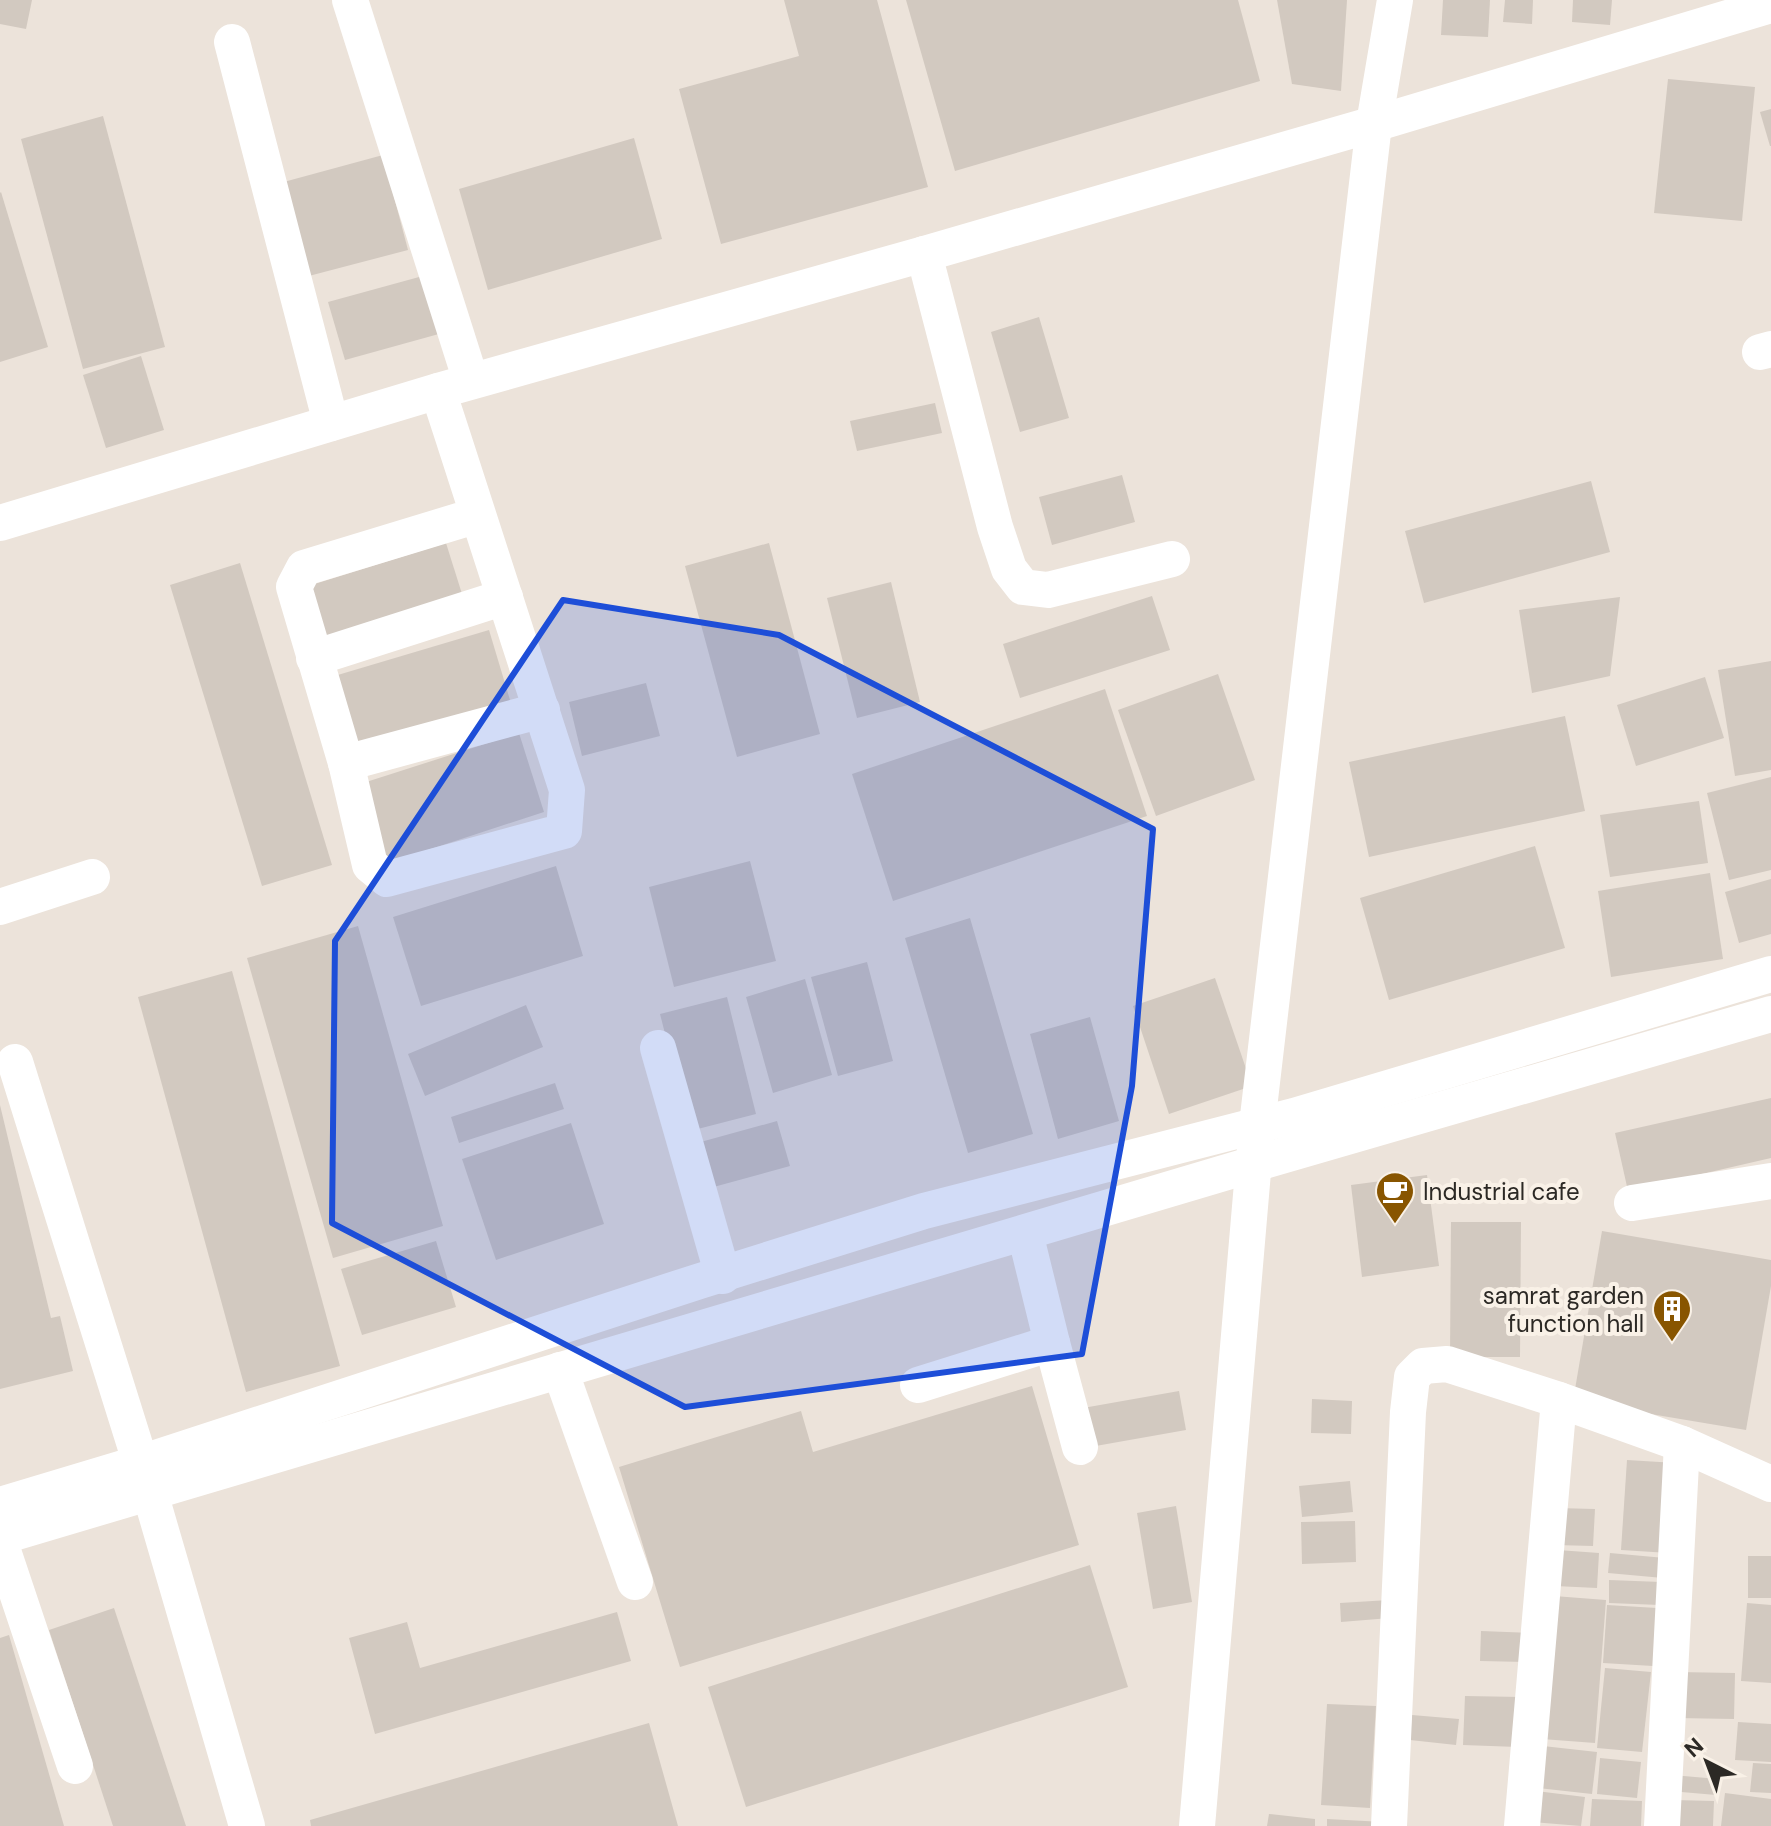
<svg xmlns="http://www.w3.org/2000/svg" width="1771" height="1826" font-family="'DM Sans',sans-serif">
	<rect width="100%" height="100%" fill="#ece3da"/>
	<!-- building -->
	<g fill="#d2c9c0">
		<polygon points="0,0 32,0 26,29 0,24"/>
		<polygon points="784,0 877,0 928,187 721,244 679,89 799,56"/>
		<polygon points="906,0 1238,0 1260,81 955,171"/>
		<polygon points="1277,0 1347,0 1341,91 1292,84"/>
		<polygon points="1443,0 1490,0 1488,37 1441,35"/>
		<polygon points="1505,0 1533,0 1532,24 1503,22"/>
		<polygon points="1573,0 1612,0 1610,25 1572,22"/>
		<polygon points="1668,79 1755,87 1742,221 1654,213"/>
		<polygon points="1771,109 1771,146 1770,146 1760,112"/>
		<polygon points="103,116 165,347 83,369 21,139"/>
		<polygon points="634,138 662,239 488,290 459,189"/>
		<polygon points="383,155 408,250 305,277 280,183"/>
		<polygon points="1,192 48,347 0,362 0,193"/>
		<polygon points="430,274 446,332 345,360 328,302"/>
		<polygon points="1039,317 1069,418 1020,432 991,332"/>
		<polygon points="141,356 164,430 106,448 83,375"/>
		<polygon points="935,403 942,433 857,451 850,421"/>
		<polygon points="1122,475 1135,522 1052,545 1039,497"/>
		<polygon points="1591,481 1610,552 1424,603 1405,531"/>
		<polygon points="446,543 462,594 321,638 305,587"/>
		<polygon points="769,543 820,734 737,757 685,566"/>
		<polygon points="240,563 332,865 262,886 170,585"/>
		<polygon points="891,582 920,702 857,718 827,598"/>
		<polygon points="1152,596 1170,650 1020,698 1003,644"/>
		<polygon points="1620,597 1610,676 1532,693 1519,610"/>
		<polygon points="489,630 513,710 355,757 331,677"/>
		<polygon points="1771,661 1771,770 1735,776 1718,670"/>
		<polygon points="1218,674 1255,780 1156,816 1118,710"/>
		<polygon points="1705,677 1724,738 1636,766 1617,705"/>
		<polygon points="646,683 660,736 582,756 569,702"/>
		<polygon points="1105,689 1147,816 893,901 852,774"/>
		<polygon points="1565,716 1585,811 1369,857 1349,762"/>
		<polygon points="519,733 544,812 385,864 360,784"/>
		<polygon points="1771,777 1771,870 1729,880 1707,793"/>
		<polygon points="1699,801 1708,863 1610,877 1600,815"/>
		<polygon points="1535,846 1565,948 1389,1000 1360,898"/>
		<polygon points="750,861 776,961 674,987 649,887"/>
		<polygon points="556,866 583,956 421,1006 393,917"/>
		<polygon points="1710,873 1723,959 1611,977 1598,891"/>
		<polygon points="1771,879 1771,934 1739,943 1725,892"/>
		<polygon points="970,918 1033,1134 968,1153 905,938"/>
		<polygon points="358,926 443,1226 333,1258 247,958"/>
		<polygon points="867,962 893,1061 838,1076 811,977"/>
		<polygon points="232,971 340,1366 246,1392 138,997"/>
		<polygon points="1215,978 1252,1086 1169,1114 1133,1006"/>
		<polygon points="805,979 832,1075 773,1093 746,997"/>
		<polygon points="727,997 756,1114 690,1131 660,1014"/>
		<polygon points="526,1005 543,1047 425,1096 408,1054"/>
		<polygon points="1090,1017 1119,1121 1058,1139 1030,1034"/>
		<polygon points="555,1083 564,1109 459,1143 451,1117"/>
		<polygon points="1771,1098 1771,1158 1628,1191 1615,1133"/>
		<polygon points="0,1105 51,1318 60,1316 73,1371 0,1389"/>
		<polygon points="777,1121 790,1166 710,1188 697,1143"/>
		<polygon points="571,1123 604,1224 496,1260 462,1159"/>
		<polygon points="1427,1175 1439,1266 1362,1277 1351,1185"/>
		<polygon points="1451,1222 1521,1222 1520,1357 1450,1357"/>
		<polygon points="1602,1231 1771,1260 1771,1286 1746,1430 1573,1401"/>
		<polygon points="436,1241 456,1307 362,1335 341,1269"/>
		<polygon points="1032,1386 1079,1545 680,1667 619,1467 801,1411 813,1452"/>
		<polygon points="1179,1391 1186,1430 1090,1447 1083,1408"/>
		<polygon points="1312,1399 1352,1401 1351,1434 1311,1433"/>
		<polygon points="1627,1460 1676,1463 1669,1553 1621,1550"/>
		<polygon points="1350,1481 1353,1512 1302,1517 1299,1486"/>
		<polygon points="1176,1506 1192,1602 1153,1609 1137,1513"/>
		<polygon points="1556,1508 1595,1509 1593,1546 1555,1545"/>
		<polygon points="1355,1521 1356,1562 1302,1564 1301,1522"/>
		<polygon points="1558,1550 1599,1553 1597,1588 1555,1586"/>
		<polygon points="1610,1553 1665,1558 1663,1578 1608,1573"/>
		<rect x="1748" y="1556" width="23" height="42"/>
		<polygon points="1090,1565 1128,1687 746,1807 708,1687"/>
		<polygon points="1609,1580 1661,1582 1660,1605 1609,1603"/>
		<polygon points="1554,1596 1606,1600 1595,1743 1542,1739"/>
		<polygon points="1389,1600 1390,1618 1341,1622 1340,1603"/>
		<polygon points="1747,1603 1771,1605 1771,1683 1741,1681"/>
		<polygon points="1607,1605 1657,1608 1653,1666 1603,1663"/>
		<polygon points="114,1608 186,1826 113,1826 49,1630"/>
		<polygon points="617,1612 631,1661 375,1734 349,1638 407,1622 420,1668"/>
		<polygon points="1481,1631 1530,1633 1529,1662 1480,1661"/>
		<polygon points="9,1635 64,1826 0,1826 0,1638"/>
		<polygon points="1605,1668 1651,1672 1642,1752 1597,1748"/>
		<polygon points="1677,1672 1735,1673 1734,1719 1676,1718"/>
		<polygon points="1465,1696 1521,1697 1518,1747 1463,1745"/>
		<polygon points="1327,1704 1376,1706 1370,1808 1321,1805"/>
		<polygon points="1412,1715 1459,1719 1456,1745 1410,1740"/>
		<polygon points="1738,1722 1771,1724 1771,1762 1735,1760"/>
		<polygon points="649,1723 678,1826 311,1826 310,1820"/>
		<polygon points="1543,1746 1597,1752 1592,1794 1538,1788"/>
		<polygon points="1600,1758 1641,1762 1637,1798 1597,1794"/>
		<polygon points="1753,1763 1771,1764 1771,1793 1750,1792"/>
		<polygon points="1672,1775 1718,1779 1716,1795 1670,1791"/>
		<polygon points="1536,1791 1585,1797 1581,1826 1532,1822"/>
		<polygon points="1725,1793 1771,1799 1771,1826 1721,1826"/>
		<polygon points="1592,1799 1642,1801 1641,1826 1590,1826"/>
		<polygon points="1673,1800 1714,1801 1713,1826 1672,1826"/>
		<polygon points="1269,1814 1315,1819 1315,1826 1267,1826"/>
		<polygon points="1327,1819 1384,1822 1384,1826 1327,1826"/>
	</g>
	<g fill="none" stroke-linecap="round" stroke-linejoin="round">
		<!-- minor -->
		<g stroke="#fff" stroke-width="36">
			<polyline points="350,0 471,381"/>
			<polyline points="232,42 331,423"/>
			<polyline points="924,254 995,527 1009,569 1023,587 1048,590 1172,559"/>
			<polyline points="1760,352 1771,349"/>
			<polyline points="438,391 453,437 567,790 564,831 387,879 370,865 346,763 294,587 304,568 478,515"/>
			<polyline points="0,523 438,391 924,254 1374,124 1771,5"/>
			<polyline points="314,658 505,597"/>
			<polyline points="346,763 542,710"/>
			<polyline points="0,907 92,877"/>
			<polyline points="658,1048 723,1276"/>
			<polyline points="15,1062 150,1493 247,1826"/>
			<polyline points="1632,1203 1771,1181"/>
			<polyline points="1025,1233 1052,1343 1080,1447"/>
			<polyline points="560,1370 635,1582"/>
			<polyline points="918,1385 1052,1343"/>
			<polyline points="0,1505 140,1463 700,1281 924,1211 1294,1116 1771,974"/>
			<polyline points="0,1537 1254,1164 1771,1014"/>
			<polyline points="0,1542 75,1766"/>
			<polyline points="1197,1826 1257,1125 1374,124 1395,0"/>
			<polyline points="1389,1826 1408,1412 1412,1377 1423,1366 1447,1364 1559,1400 1682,1444 1771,1484"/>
			<polyline points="1522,1826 1559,1400"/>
			<polyline points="1662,1826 1682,1444"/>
		</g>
	</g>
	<!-- marked area -->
	<path fill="#1d4ed8" fill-opacity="0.2" stroke="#1d4ed8" stroke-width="6" stroke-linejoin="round" d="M 563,600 L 779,635 L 1153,829 L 1132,1086 L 1082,1354 L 685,1407 L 332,1223 L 335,941 Z"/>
	<!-- icons -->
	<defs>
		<g id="cafe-pin" transform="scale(2)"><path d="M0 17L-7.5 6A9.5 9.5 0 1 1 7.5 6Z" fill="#850" stroke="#f9f1e7"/><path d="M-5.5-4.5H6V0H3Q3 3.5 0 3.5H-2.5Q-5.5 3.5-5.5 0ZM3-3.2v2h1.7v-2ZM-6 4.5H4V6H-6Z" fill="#fff"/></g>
		<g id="building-pin" transform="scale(2)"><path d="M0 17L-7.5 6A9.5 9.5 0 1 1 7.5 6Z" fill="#850" stroke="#f9f1e7"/><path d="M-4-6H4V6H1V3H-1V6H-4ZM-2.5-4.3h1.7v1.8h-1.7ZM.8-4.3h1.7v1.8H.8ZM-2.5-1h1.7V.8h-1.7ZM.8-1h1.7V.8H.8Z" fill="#fff"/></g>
	</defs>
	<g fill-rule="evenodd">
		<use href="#cafe-pin" x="1395" y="1191"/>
		<use href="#building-pin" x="1672" y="1309"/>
	</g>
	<g text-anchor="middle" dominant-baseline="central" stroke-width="8" stroke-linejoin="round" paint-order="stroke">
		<!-- poi labels -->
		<g font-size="24" fill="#2c2925" stroke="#f9f1e7" text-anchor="start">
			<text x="1423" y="1191">Industrial cafe</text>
			<text x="1644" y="1295" text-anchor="end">samrat garden<tspan x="1644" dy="28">function hall</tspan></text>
		</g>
	</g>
	<!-- north arrow -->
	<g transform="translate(1707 1762) rotate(318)" stroke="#f9f1e7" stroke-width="6" paint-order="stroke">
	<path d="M0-6L14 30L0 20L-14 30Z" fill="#2c2925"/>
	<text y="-12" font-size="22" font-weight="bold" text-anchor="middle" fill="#2c2925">N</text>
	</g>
</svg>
